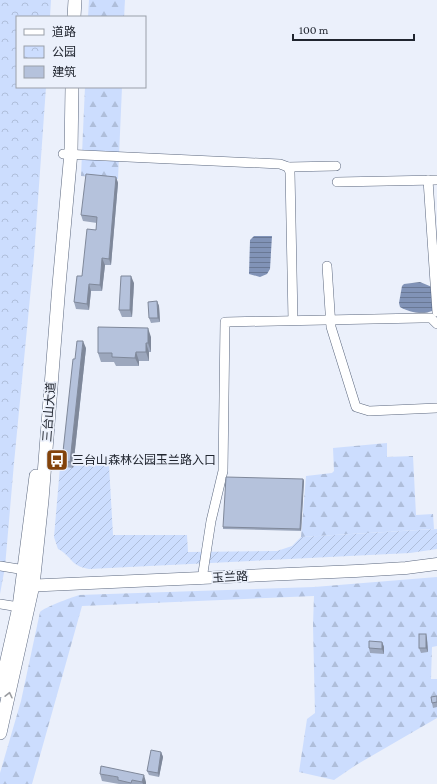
<svg xmlns="http://www.w3.org/2000/svg" width="437" height="784" font-family="'Crimson Pro','Noto Sans SC',serif">
	<defs>
		<pattern id="forest-firs" width="22" height="20" patternUnits="userSpaceOnUse"><rect width="22" height="20" fill="#ccddfe"/><path d="M5 1l3.5 6h-7zM16 11l3.5 6h-7z" fill="#afbeda"/></pattern>
		<pattern id="park-crowns" width="20" height="18" patternUnits="userSpaceOnUse"><rect width="20" height="18" fill="#ccddfe"/><path d="M2 6a3 3 0 1 1 6 0M12 15a3 3 0 1 1 6 0" fill="none" stroke="#afbeda"/></pattern>
		<pattern id="garden-furrows" width="10" height="10" patternUnits="userSpaceOnUse"><rect width="10" height="10" fill="#ccddfe"/><path d="M-1 1l2-2M0 10L10 0M9 11l2-2" fill="none" stroke="#afbeda"/></pattern>
		<pattern id="water-rules" width="6" height="5" patternUnits="userSpaceOnUse"><rect width="6" height="5" fill="#8193b7"/><path d="M0 2.5h6" fill="none" stroke="#697895"/></pattern>
	</defs>
	<rect width="100%" height="100%" fill="#ebf0fb"/>
	<!-- forest -->
	<g fill="url(#forest-firs)">
		<polygon points="89,0 125,0 124,17 88,17"/>
		<polygon points="85,87 122,87 118,179 81,176"/>
		<polygon points="387,443 387,457 413,456 416,515 433,514 434,529 301,537 306,476 332,473 334,471 333,448"/>
		<path d="M 437,577 L 437,646 L 432,647 L 431,679 L 437,679 L 437,718 L 356,765 L 334,780 L 299,772 L 307,719 L 315,713 L 313,625 L 314,596 L 82,606 L 32,784 L 0,784 L 0,773 L 21,701 L 40,612 C 45,607 70,598 79,595 L 314,587 Z"/>
	</g>
	<!-- park -->
	<polygon fill="url(#park-crowns)" points="0,0 51,0 50,17 17,17 17,87 46,87 34,256 14,463 5,567 0,594"/>
	<!-- garden -->
	<path fill="url(#garden-furrows)" d="M 73,463 L 109,465 L 113,535 L 187,535 L 188,552 L 277,551 L 292,546 L 301,537 L 437,529 L 437,549 L 410,553 L 89,569 C 70,566 72,556 58,549 L 54,537 L 60,467 L 65,467 Z"/>
	<!-- water -->
	<g fill="url(#water-rules)">
		<polygon points="254,236 272,236 270,269 267,274 260,277 249,274 250,240"/>
		<path d="M 420,282 L 432,287 L 432,311 C 423,315 408,312 400,307 L 399,303 L 402,286 L 404,284 Z"/>
	</g>
	<g fill="none" stroke-linecap="round" stroke-linejoin="round">
		<!-- minor casing -->
		<g stroke="#5c687f" stroke-width="10">
			<g id="minor">
				<polyline points="63,154 280,164 288,167 336,166"/>
				<polyline points="288,167 290,172 293,320"/>
				<polyline points="428,180 437,312"/>
				<polyline points="337,182 437,180"/>
				<polyline points="327,266 331,327 356,407 369,411 437,408"/>
				<polyline points="0,566 25,570"/>
				<polyline points="202,579 211,521 223,471 225,322 421,318 431,318 437,324"/>
				<polyline points="0,604 19,607"/>
			</g>
		</g>
		<!-- tertiary casing -->
		<g stroke="#5c687f" stroke-width="13">
			<polyline id="tertiary" points="24,586 356,571 406,568 437,564"/>
		</g>
		<!-- secondary casing -->
		<g stroke="#5c687f" stroke-width="14">
			<g id="secondary">
				<polyline points="74,17 75,0"/>
				<polyline points="0,691 19,607 36,476"/>
				<polyline points="0,733 33,585 42,500 59,285 71,152 72,87"/>
			</g>
		</g>
		<!-- minor -->
		<use href="#minor" stroke="#fff" stroke-width="9"/>
		<!-- tertiary -->
		<use href="#tertiary" stroke="#fff" stroke-width="12"/>
		<!-- secondary -->
		<use href="#secondary" stroke="#fff" stroke-width="13"/>
	</g>
	<!-- wall -->
	<g fill="#9ca7bd">
		<polygon points="116,177 118,183 111,265 105,265 102,291 91,291 89,310 76,309 74,302 96,230 97,223 83,221 81,215"/>
		<polygon points="134,283 132,317 122,317 119,310"/>
		<polygon points="157,301 159,306 160,322 151,323 149,318"/>
		<polygon points="151,337 151,352 149,352 149,361 139,361 139,366 116,366 114,362 101,362 98,353"/>
		<polygon points="86,348 73,468 65,467 62,461 75,359"/>
		<polygon points="303,479 304,481 301,531 223,529 223,527"/>
		<polygon points="426,634 427,639 428,652 421,653 419,648"/>
		<polygon points="382,642 384,647 384,654 370,653 369,648"/>
		<polygon points="437,696 437,707 433,708 432,703"/>
		<polygon points="161,752 163,757 159,777 149,775 147,771"/>
		<polygon points="100,774 146,782 146,784 119,784 102,781"/>
	</g>
	<!-- shaded-wall -->
	<g fill="#7f889a">
		<polygon points="116,177 118,183 111,265 109,259"/>
		<polygon points="102,258 105,265 102,291 100,285"/>
		<polygon points="131,276 134,283 132,317 130,310"/>
		<polygon points="89,284 91,291 89,310 87,304"/>
		<polygon points="157,301 159,306 160,322 158,318"/>
		<polygon points="148,328 151,337 151,352 148,343"/>
		<polygon points="83,341 86,348 73,468 70,462"/>
		<polygon points="146,343 149,352 149,361 146,352"/>
		<polygon points="136,352 139,361 139,366 135,358"/>
		<polygon points="303,479 304,481 301,531 300,529"/>
		<polygon points="426,634 427,639 428,652 426,648"/>
		<polygon points="382,642 384,647 384,654 382,649"/>
		<polygon points="161,752 163,757 159,777 158,773"/>
		<polygon points="144,775 146,782 146,784 143,784 142,782"/>
	</g>
	<!-- building -->
	<g fill="#b5c2dc" stroke="#7f889a">
		<polygon points="86,174 116,177 109,259 102,258 100,285 89,284 87,304 74,302 77,276 82,276 87,229 96,230 97,217 81,215"/>
		<polygon points="121,276 131,276 130,310 119,310"/>
		<polygon points="157,301 158,318 149,318 148,302"/>
		<polygon points="98,327 148,328 148,343 146,343 146,352 136,352 135,358 112,357 112,353 98,353"/>
		<polygon points="77,341 83,341 70,462 62,461 73,359 75,359"/>
		<polygon points="226,477 303,479 300,529 223,527"/>
		<rect x="419" y="634" width="7" height="14"/>
		<polygon points="369,641 382,642 382,649 369,648"/>
		<polygon points="437,696 437,702 432,703 431,697"/>
		<polygon points="151,750 161,752 158,773 147,771"/>
		<polygon points="101,766 144,775 142,782 132,780 131,783 118,780 118,777 100,774"/>
	</g>
	<!-- one-way arrows -->
	<defs><path id="oneway-chevron" d="M-2-3.5L2.5 0L-2 3.5" fill="none" stroke-width="1.6" stroke-linecap="round" stroke-linejoin="round"/></defs>
	<use stroke="#9b9da1" href="#oneway-chevron" transform="translate(9 695) rotate(-77)"/>
	<!-- icons -->
	<defs>
		<g id="bus-square" transform="scale(1.15)"><rect x="-9" y="-9" width="18" height="18" rx="4" fill="#83430b" stroke="#ebf0fb"/><path d="M-5-6H5V4H4V6H2V4H-2V6H-4V4H-5ZM-3.5-4V0h7V-4ZM-3.5 1.2v1.5H-2V1.2ZM2 1.2v1.5H3.5V1.2Z" fill="#fff"/></g>
	</defs>
	<g fill-rule="evenodd">
		<use href="#bus-square" x="57" y="460"/>
	</g>
	<g text-anchor="middle" dominant-baseline="central" stroke-width="3.5" stroke-linejoin="round" paint-order="stroke">
		<!-- street labels -->
		<g font-size="12" fill="#20252f" stroke="#ebf0fb">
			<text transform="translate(49 412) rotate(-86)">三台山大道</text>
			<text transform="translate(230 577) rotate(-3)">玉兰路</text>
		</g>
		<!-- poi labels -->
		<g font-size="12" fill="#20252f" stroke="#ebf0fb" text-anchor="start">
			<text x="72" y="460">三台山森林公园玉兰路入口</text>
		</g>
	</g>
	<!-- legend -->
	<rect x="16" y="16" width="130" height="72" fill="#ebf0fb" stroke="#9a9fa9"/>
	<rect x="24" y="29" width="20" height="6" fill="#ffffff" stroke="#9a9fa9"/>
	<text x="52" y="36" font-size="12" fill="#20252f">道路</text>
	<rect x="24" y="46" width="20" height="12" fill="url(#park-crowns)" stroke="#9a9fa9"/>
	<text x="52" y="56" font-size="12" fill="#20252f">公园</text>
	<rect x="24" y="66" width="20" height="12" fill="#b5c2dc" stroke="#9a9fa9"/>
	<text x="52" y="76" font-size="12" fill="#20252f">建筑</text>
	<!-- scale -->
	<path d="M293 34v6h121v-6" fill="none" stroke="#20252f" stroke-width="2"/>
	<text x="299" y="34" font-size="12" fill="#20252f" stroke="#ebf0fb" stroke-width="3" paint-order="stroke">100 m</text>
</svg>
